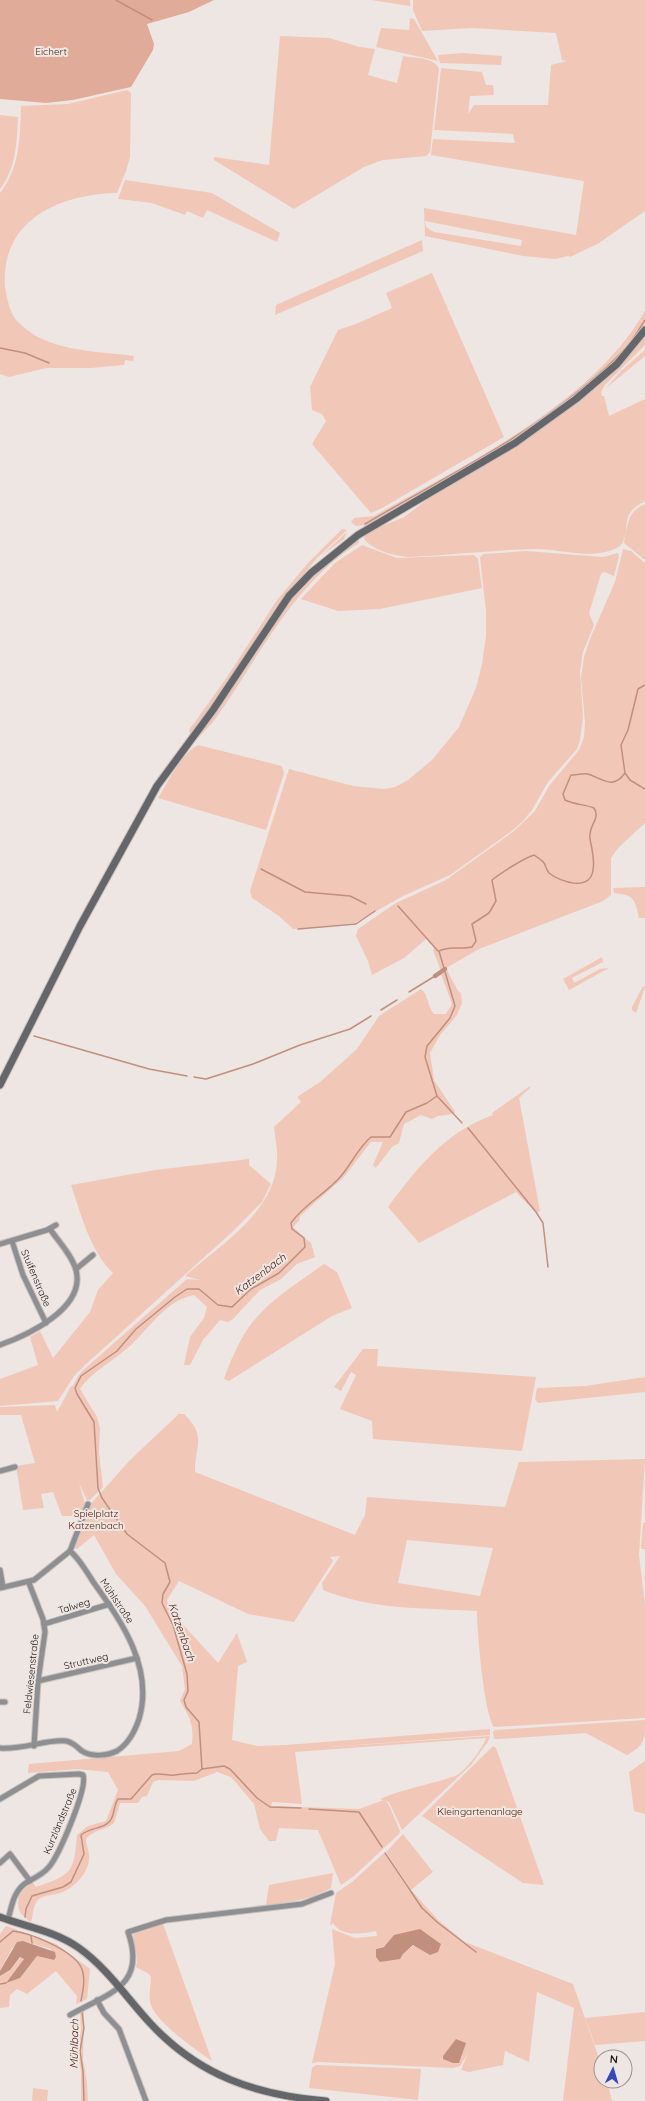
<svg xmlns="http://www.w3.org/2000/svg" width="645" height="2101" font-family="Quicksand,sans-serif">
	<rect width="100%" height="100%" fill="#eee6e3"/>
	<!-- green -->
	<g fill="#f1c7b8" fill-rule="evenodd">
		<polygon points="371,0 410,0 410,6"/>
		<path d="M 413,0 L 645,0 L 645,211 L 599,243 L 570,257 L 569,256 L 555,259 L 523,256 L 425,236 L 424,208 L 576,235 L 584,181 L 431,155 L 433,139 L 515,143 L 513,134 L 434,130 L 441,68 L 482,72 L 486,85 L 493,85 L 494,95 L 470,96 L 468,114 L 474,105 L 548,105 L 551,65 L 567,61 L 562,60 L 556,33 L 472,28 L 422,31 L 413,10 ZM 425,221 L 522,240 L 521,246 L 434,232 L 426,227 Z"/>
		<polygon points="410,18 414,19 438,61 376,47 381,28 409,30"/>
		<path d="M 280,36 L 329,38 L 360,47 L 375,49 L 368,75 L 397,83 L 403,56 C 415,58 434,57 439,69 L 430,152 L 426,156 L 383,160 L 364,167 L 294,209 L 214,160 L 214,157 L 269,165 Z"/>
		<polygon points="463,53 502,56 501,65 440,63 438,55"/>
		<path d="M 127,90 L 131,93 L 130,157 L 126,171 L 117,193 C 61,194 0,219 5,287 C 7,299 10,315 19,323 C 48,352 96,351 134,356 L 133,361 L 125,360 L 124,365 L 91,368 L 46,368 L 9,377 L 0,374 L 0,193 C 20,168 20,137 21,106 L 68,104 Z"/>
		<path d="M 0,115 L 18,117 C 17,142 16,169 0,189 Z"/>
		<polygon points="125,180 212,193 280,233 277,242 207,210 203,218 187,211 185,215 152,203 118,199"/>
		<polygon points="422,240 423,251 275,315 276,305"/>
		<polygon points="432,273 504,437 382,508 371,513 312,444 326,421 322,414 312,410 310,387 338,330 356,324 392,308 386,293"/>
		<path d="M 645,311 C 645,316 645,322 644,326 C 635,344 614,362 599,375 C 530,437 447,478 367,525 L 356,526 L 351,522 L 354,518 L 374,516 C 464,465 592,404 645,311 Z"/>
		<path d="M 645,334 L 645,345 L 605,385 L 601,392 L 602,396 L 604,396 L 609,416 L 645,399 L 645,501 C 616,516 634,528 620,546 C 595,562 560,548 533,549 C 492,550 451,555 410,557 C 395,556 374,551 364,539 L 366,533 L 404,517 L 444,487 L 561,413 Z"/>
		<polygon points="645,350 645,356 606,388 621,371"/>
		<path d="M 645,504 L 645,560 L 624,543 C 628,524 627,512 645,504 Z"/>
		<polygon points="342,529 347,530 316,559 298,582 222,693 190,735 189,730 225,680 277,600 308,563"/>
		<polygon points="347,532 344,539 321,556"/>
		<path d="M 357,540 L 359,541 L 359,543 C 294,582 257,661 214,721 L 198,738 L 195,739 L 293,595 L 316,572 Z"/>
		<polygon points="362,545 397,558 474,555 478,559 482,588 380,609 338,611 301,599 335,563"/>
		<polygon points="623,549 631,551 645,563 645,823 618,848 611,858 611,895 603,901 479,949 441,971 433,950 434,948 426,939 404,958 372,975 368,961 356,936 358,929 396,903 446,880 514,831 535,811 549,786 579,750 584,737 585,722 581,678 584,657 590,639 615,582"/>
		<polygon points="526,551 603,557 618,553 619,556 614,576 604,572 601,574 589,613 594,625 583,652 580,671 583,717 580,740 577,749 548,782 532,810 523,821 513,830 450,875 403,896 355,923 293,929 279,916 252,898 250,891 289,769 353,786 384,789 395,787 408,780 432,760 459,727 476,688 482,664 486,636 486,611 480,557 484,554"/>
		<path d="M 198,745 L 282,766 L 284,773 L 266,830 L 158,798 C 169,781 180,755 198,745 Z"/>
		<path d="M 645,887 L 645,918 L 639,918 C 635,900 635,895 614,893 L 613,888 Z"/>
		<polygon points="602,957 603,962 572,978 574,983 600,969 609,968 569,990 563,979"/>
		<path d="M 447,970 L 458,991 L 461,993 L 462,1003 L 457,1015 L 440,1035 L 430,1053 L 434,1080 L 455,1112 C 448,1117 441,1113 432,1119 L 421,1115 L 404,1124 L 399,1143 L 392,1147 L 376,1168 L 373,1165 L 383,1142 L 371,1142 L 343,1178 L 300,1216 L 299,1221 L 293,1227 L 311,1243 L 315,1257 L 297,1264 L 281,1279 L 260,1290 L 233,1319 L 228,1322 L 220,1320 L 203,1340 L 190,1365 L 184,1365 L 190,1337 L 204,1318 L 207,1307 L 194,1295 C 163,1301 147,1333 124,1351 C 108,1364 91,1373 80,1389 L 97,1417 L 100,1428 L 99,1452 L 103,1487 L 90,1500 L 87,1500 L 79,1483 L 85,1504 L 81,1516 L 62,1516 L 53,1492 L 41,1494 L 44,1508 L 23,1510 L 16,1466 L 35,1463 L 21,1415 L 0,1415 L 0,1407 L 55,1405 L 57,1412 L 71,1386 L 72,1387 L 81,1372 L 187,1279 L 200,1280 L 185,1276 C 220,1245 275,1212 277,1161 C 278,1150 275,1138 274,1127 L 301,1102 L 297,1097 L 320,1082 L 357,1049 L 379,1016 L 421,989 C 429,995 427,1007 434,1014 L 446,1014 L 452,1004 L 441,974 Z"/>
		<polygon points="643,986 645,987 636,1013 632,1010 632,1007"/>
		<path d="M 530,1086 L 530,1088 L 519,1098 L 540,1211 L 536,1213 L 516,1192 L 419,1243 L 388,1207 C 418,1167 444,1133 493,1115 L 492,1113 Z"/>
		<path d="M 249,1159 L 249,1165 L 271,1184 L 262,1202 L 231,1233 L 85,1365 L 74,1376 L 58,1401 L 0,1406 L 0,1379 L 38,1365 L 30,1337 L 40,1331 L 53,1358 L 90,1312 L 98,1290 L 113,1273 C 90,1251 81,1214 71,1185 L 155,1170 Z"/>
		<path d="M 324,1264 L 337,1272 L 352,1308 L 332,1316 L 229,1381 L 224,1379 C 229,1364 240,1339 249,1327 C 268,1300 298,1283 324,1264 Z"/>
		<polygon points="363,1349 378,1349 377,1366 536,1377 522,1451 373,1439 372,1421 340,1409 356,1375 351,1372 341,1391 334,1387"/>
		<polygon points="645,1377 645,1392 538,1403 535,1399 537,1388 585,1386"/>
		<path d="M 179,1414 L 184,1414 C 207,1436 195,1444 195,1472 L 355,1535 L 365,1515 L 367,1497 L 505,1507 L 519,1462 L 645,1459 L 639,1555 L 645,1604 L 645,1718 L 494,1727 C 484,1713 477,1631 477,1611 C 426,1608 371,1610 323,1590 L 322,1583 L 340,1556 L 330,1557 L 333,1561 L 294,1622 L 248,1614 L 179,1581 L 167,1600 L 169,1609 L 218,1663 L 237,1633 L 247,1662 L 238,1666 L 232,1740 L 257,1746 L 286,1745 L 490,1729 L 490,1735 L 316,1748 L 490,1736 L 489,1740 L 471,1765 L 402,1830 L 389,1802 L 380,1799 C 405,1788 430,1785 455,1776 C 464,1773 483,1748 486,1738 L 295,1752 L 302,1804 L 272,1802 L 271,1806 L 359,1809 L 384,1800 L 388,1803 L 400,1831 L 399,1834 L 354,1876 L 341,1885 L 318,1830 L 279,1828 L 276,1841 L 269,1841 L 260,1829 L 254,1804 L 231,1777 L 217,1772 L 194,1781 L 158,1780 L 153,1782 L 147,1796 L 142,1797 L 138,1803 L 120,1803 L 114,1823 C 105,1830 93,1830 86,1839 C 86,1844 88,1849 89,1854 C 91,1871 75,1888 60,1893 C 54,1895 44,1895 39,1899 C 33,1904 33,1915 31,1922 C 18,1913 17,1910 19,1894 L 32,1882 L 36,1887 C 72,1875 74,1872 77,1835 L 88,1826 L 106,1821 L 118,1790 L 108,1772 L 77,1769 L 28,1773 L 29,1764 L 179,1751 L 192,1744 C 194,1724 190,1718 180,1701 L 185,1689 L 182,1666 L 145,1606 L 116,1574 L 94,1535 L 77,1549 L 73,1547 L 89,1506 L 130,1460 ZM 407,1540 L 493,1548 L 480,1596 L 398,1583 Z"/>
		<polygon points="645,1522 645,1549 641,1549 643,1523"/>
		<path d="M 645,1720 C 645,1740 645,1745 627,1755 L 586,1733 L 499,1739 L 494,1739 L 493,1732 L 495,1730 Z"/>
		<polygon points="493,1746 496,1748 544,1885 523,1883 422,1816"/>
		<polygon points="645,1761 645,1814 634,1811 629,1772"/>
		<path d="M 403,1834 L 433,1872 L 411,1890 L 439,1921 L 465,1942 L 573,1984 L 601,2064 L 601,2081 L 607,2081 L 612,2101 L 563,2101 L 574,2008 L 537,1992 L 529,2062 L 505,2051 L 503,2065 L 469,2072 L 461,2070 L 468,2053 L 460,2066 L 453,2068 L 319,2062 L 312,2063 L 335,1964 L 332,1929 L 355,1938 L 377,1936 L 376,1931 C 362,1934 341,1937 333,1923 L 331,1925 L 330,1925 L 336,1893 L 352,1882 L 384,1853 L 409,1891 L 411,1890 L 386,1852 ZM 425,1933 L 433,1938 L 420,1949 L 414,1945 L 403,1954 L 376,1949 ZM 454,2041 L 453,2063 L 443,2056 L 453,2046 Z"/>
		<path d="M 333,1873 L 331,1888 C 310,1900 289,1902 266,1905 L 269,1885 Z"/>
		<path d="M 162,1921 L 212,2061 C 196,2050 156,2022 151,2005 C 148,1996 151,1986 151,1977 L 149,1974 L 136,1967 C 140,1953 131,1943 134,1931 Z"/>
		<polygon points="6,1926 56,1944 90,1969 87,1999 76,2004 77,1996 56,1971 27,1994 17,1989 10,1995 9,2007 0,2008 0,1976 10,1970 21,1957 24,1959 7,1982 20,1978 37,1956 53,1960 51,1949 23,1941 12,1948 0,1971 0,1934"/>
		<polygon points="84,2009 83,2060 87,2082 88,2101 81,2101 81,2071 77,2050 81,2030 80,2011"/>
		<polygon points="645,2012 645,2041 595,2045 585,2018"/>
		<polygon points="316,2065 421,2069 418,2100 309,2088 312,2068"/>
		<polygon points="33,2088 48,2090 47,2101 32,2101"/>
	</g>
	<!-- forest -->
	<polygon fill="#e0ac99" points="0,0 214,0 189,12 147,24 154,44 153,50 131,87 73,100 46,103 0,99"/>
	<!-- water -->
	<g fill="#c18f7d">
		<polygon points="420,1929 441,1944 438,1952 430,1955 413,1945 403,1954 400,1959 380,1962 376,1957 376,1949 384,1947 394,1935"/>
		<polygon points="23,1941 55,1952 56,1957 54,1960 37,1956 20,1978 6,1983 24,1959 20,1957 10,1970 0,1976 0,1971 17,1942"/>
		<polygon points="456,2039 466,2043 459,2063 453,2063 443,2059 443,2056"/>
	</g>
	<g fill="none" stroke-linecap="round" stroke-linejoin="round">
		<!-- stream -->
		<g stroke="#c18f7d" stroke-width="1.5">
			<polyline points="116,0 152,20"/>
			<polyline points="631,342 645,320"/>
			<polyline points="0,348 25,353 49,363"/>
			<path d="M 365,524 C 438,481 515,444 581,389 C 597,376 612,363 626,348"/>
			<polyline points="645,685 638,689 628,730 621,745 625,773 630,780 645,789"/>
			<polyline points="261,869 305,892 350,896 366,904"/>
			<polyline points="398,906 438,951"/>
			<polyline points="298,929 356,924 375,911"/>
			<polyline points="409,992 435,976"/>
			<polyline points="381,1010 397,1000"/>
			<polyline points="34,1036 149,1069 187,1076"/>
			<polyline points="194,1077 206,1079 253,1064 300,1045 350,1029 371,1016"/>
			<polyline points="437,1096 462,1123"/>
			<polyline points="468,1128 536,1212 543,1223 548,1267"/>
			<polyline points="202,1769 224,1766 230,1769 257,1798 270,1807 301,1808"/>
			<polyline points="309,1809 359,1812 382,1847"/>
			<polyline points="385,1853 422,1908 437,1922 476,1952"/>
			<path d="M 25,1917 L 26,1909 L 32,1896 L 63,1887 L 71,1882 L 84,1854 L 81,1835 C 91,1827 103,1829 109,1822 C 115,1817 113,1806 118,1799 L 131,1799 L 152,1775 C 159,1772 167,1776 174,1775 C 182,1774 189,1773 197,1773 L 202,1769 L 199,1722 L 186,1707 L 184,1700 L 188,1691 L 187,1674 L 173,1625 L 162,1603 L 163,1594 L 170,1582 L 165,1563 L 127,1534 L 102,1498 L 98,1488 L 94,1422 L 77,1394 L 75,1388 L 81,1376 L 117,1351 L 136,1329 L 175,1297 L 187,1289 L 199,1289 L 218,1305 L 232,1307 L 251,1289 L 279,1273 L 305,1247 L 304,1238 L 292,1229 L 291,1223 C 304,1204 326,1194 341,1176 C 352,1163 358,1148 371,1137 L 390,1137 L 406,1112 L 427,1103 L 437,1096 L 425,1057 L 427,1046 L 450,1018 L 455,1006 L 439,951 C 451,945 458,950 472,947 L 476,941 L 472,924 L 489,913 L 496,901 L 492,880 C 501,873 524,858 534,855 C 537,857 542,860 544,863 C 546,866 546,870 549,873 C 560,882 590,892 593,870 C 595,861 592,849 590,839 C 588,824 601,820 594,808 C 584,804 575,805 565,800 L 563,794 L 571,775 C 576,775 583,773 588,774 C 603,779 613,790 625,773"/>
			<polyline points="31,1936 32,1943"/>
			<path d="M 0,1942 L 13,1931 C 31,1933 72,1950 81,1967 C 86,1977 83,1991 81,2001"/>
			<polyline points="0,1984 6,1983"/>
			<polyline points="82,2011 84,2028 80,2051 83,2071 84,2101"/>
		</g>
		<!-- canal -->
		<polyline stroke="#c18f7d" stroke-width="4.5" points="435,976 445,969"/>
		<!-- street casing -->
		<g stroke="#c8c1be" stroke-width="7">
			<g id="street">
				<polyline points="12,1241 23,1275 46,1323"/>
				<polyline points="0,1244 47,1230 56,1225"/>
				<polyline points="76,1269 93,1255"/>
				<path d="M 0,1345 C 28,1335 86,1308 76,1270 C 72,1255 58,1241 50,1229"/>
				<polyline points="0,1471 15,1467"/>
				<polyline points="0,1570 3,1587"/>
				<polyline points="29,1583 43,1619 45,1632 38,1681 34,1746"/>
				<polyline points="0,1588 34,1580 70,1551 88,1504"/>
				<polyline points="44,1624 110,1604"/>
				<polyline points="38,1681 137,1658"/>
				<polyline points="0,1702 5,1702"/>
				<path d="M 0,1748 C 22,1750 47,1739 66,1741 C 73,1742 77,1747 82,1751 C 91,1757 107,1756 117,1751 C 128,1744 135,1731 139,1719 C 154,1668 122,1622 94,1583 C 87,1573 80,1559 70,1551"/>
				<path d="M 0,1799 L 39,1776 L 79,1774 L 83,1775 C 88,1788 59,1855 49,1867 C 44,1873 37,1877 29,1881 C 14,1889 12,1904 8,1920"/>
				<polyline points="0,1863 10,1854 30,1881"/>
				<polyline points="97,2000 104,2013 119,2029 146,2101"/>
				<path d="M 70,2015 C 109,1993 147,1986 128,1932 L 166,1920 L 302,1904 L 331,1893"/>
			</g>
		</g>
		<!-- secondary casing -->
		<g stroke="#c8c1be" stroke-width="9">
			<g id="secondary">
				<polyline points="0,1085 80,926 157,786 213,710 289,596 311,573 358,535 515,443 576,399 617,364 645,330"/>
				<path d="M 0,1917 C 27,1927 55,1931 79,1948 C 107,1968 127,1998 150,2023 C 199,2076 256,2095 326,2101"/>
			</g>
		</g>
		<!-- street -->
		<use href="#street" stroke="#8e8f92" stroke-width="5"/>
		<!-- secondary -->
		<use href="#secondary" stroke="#64666a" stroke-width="7"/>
	</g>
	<g text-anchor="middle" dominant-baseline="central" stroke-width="4" stroke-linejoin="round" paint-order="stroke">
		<!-- park labels -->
		<g font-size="10" fill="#5e2006" stroke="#eee6e3">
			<text x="51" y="51">Eichert</text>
			<text x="96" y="1513">Spielplatz<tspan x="96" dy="12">Katzenbach</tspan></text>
			<text x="480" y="1811">Kleingartenanlage</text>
		</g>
		<!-- street labels -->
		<g font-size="10" fill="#1a1716" stroke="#eee6e3">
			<text transform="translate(36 1278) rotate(67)">Stuifenstraße</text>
			<text transform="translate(117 1601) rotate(56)">Mühlstraße</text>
			<text transform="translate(74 1606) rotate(-17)">Talweg</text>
			<text transform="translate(86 1661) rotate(-13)">Struttweg</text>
			<text transform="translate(31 1674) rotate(-84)">Feldwiesenstraße</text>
			<text transform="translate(60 1821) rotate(-67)">Kurzländstraße</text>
		</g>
		<!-- water labels -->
		<g font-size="11" font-style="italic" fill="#491a07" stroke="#eee6e3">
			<text transform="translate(260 1274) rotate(-37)">Katzenbach</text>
			<text transform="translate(182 1632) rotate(71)">Katzenbach</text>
			<text transform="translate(74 2044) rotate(-89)">Mühlbach</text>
		</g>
	</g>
	<!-- north arrow -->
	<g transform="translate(613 2069) rotate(5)"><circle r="19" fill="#eee6e3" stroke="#999391"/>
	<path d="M0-3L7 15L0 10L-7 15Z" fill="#3746b9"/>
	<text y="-6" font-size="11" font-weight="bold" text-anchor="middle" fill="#1a1716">N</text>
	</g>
</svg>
